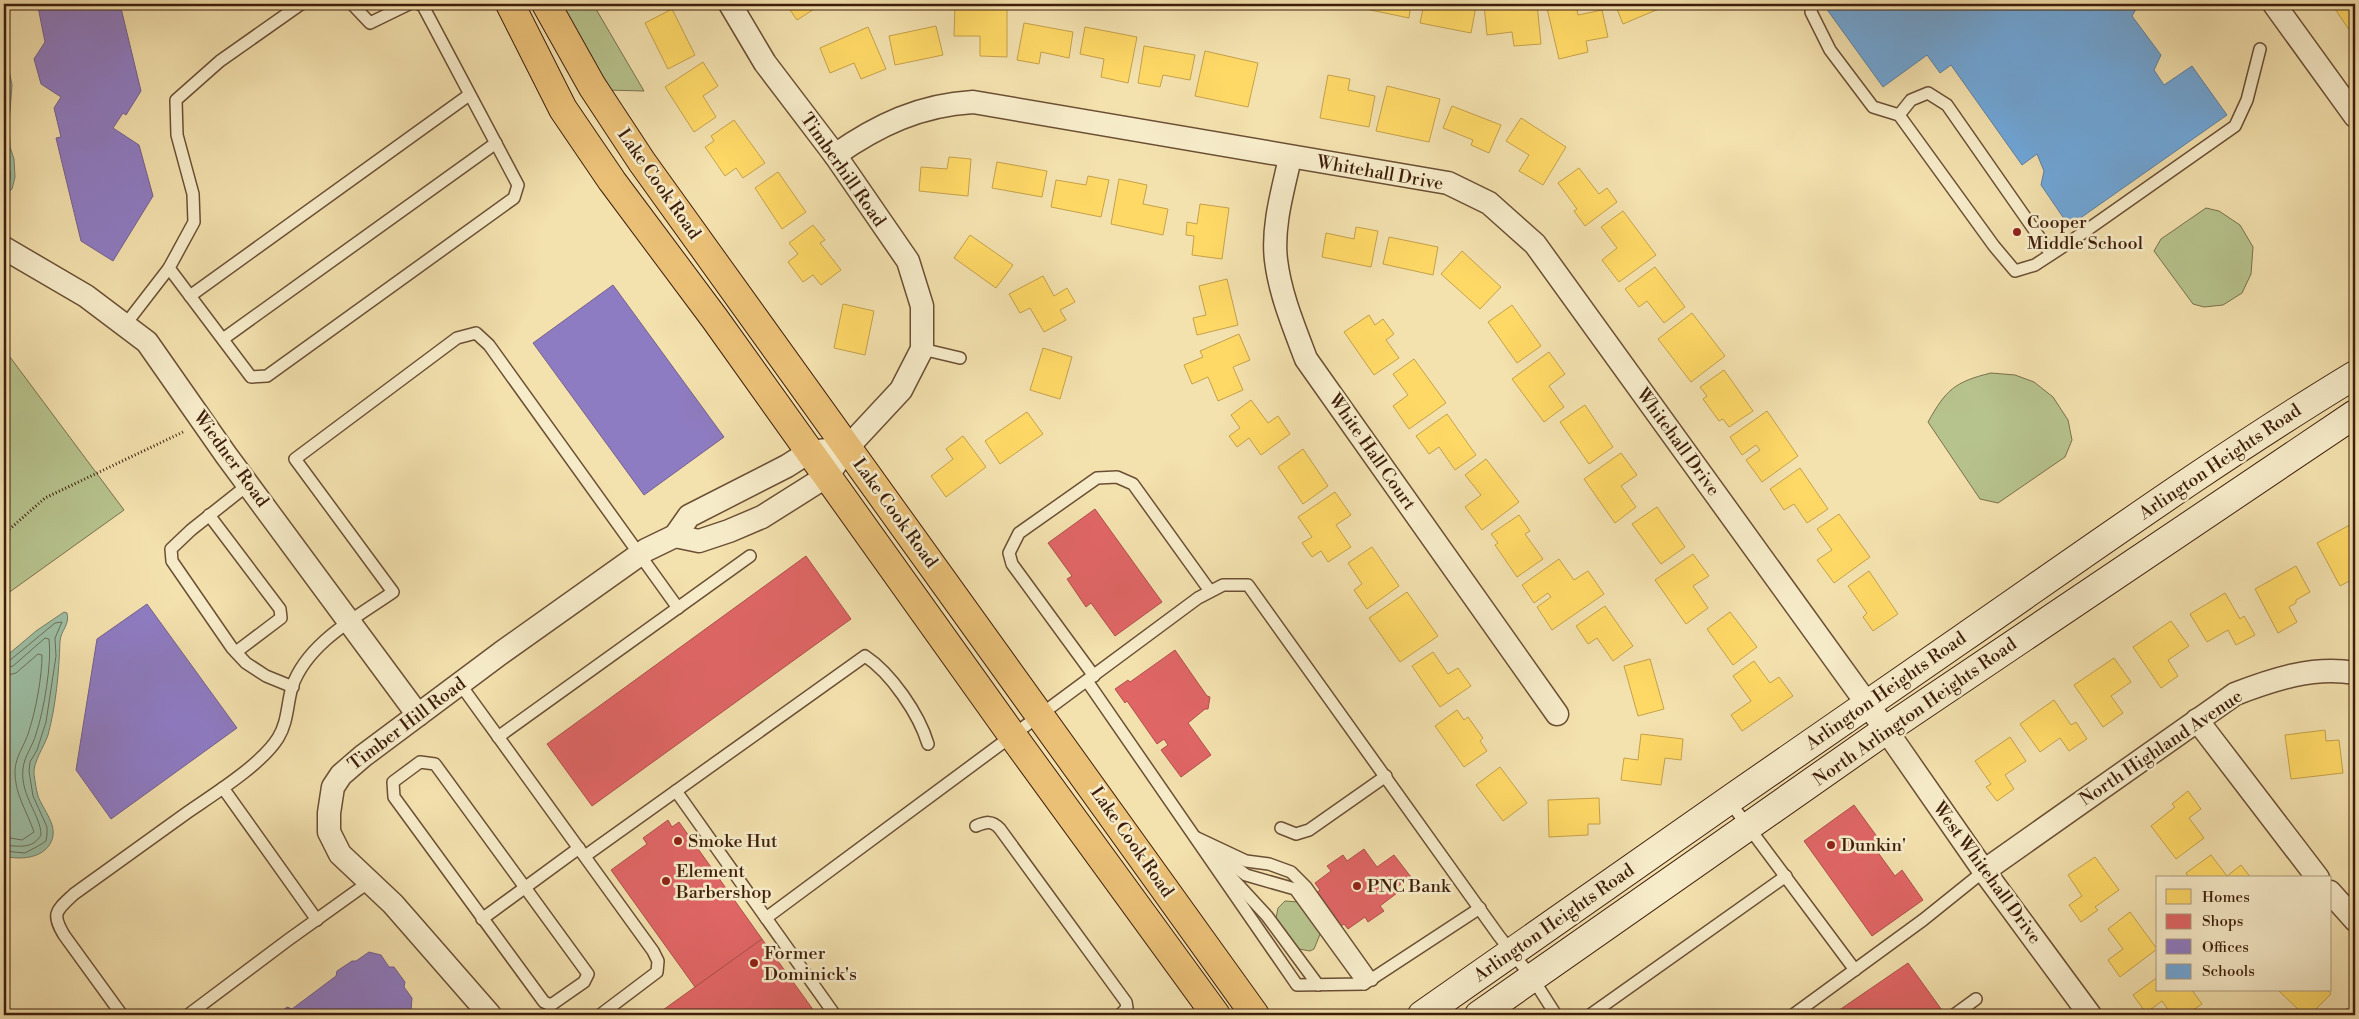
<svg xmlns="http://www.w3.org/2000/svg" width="2359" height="1019" font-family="'Libre Bodoni',serif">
	<rect width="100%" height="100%" fill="#f3e1ae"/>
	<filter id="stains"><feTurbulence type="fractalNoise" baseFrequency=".004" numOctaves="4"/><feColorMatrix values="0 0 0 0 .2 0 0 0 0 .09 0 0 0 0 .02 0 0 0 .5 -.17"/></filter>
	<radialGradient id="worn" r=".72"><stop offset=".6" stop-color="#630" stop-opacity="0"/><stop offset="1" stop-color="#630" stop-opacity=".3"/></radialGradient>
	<!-- green -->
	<g fill="#b7c38d" stroke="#7a704c">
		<polygon points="559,4 593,4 644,91 606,90"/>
		<polygon points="2206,208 2219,211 2240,225 2253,247 2251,274 2242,293 2223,305 2204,307 2193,304 2154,251 2161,239"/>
		<polygon points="4,349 124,510 4,596"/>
		<path d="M 1991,373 L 2015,375 L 2034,382 L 2053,397 L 2068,420 L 2072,440 L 2065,457 L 1998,503 L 1980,499 L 1928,422 C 1946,390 1954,382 1991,373 Z"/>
		<polygon points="1285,901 1299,902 1321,932 1314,949 1310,951 1299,949 1276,918 1278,908"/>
	</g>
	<!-- water -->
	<g fill="#9dbea4" stroke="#777e67">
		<polygon points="4,46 12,85 9,124 10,147 14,159 15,177 12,189 7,194 4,194"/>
		<path d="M 64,612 L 67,613 C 70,625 61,630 60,641 C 59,672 56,705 48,735 C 44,747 33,762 34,774 C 35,781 36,789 38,796 C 43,810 59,826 51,842 C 43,859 19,860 4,856 L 4,658 L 36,631 Z"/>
	</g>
	<!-- homes -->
	<g fill="#ffd966" stroke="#c5a14b">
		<polygon points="635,4 651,4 638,10"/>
		<polygon points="786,4 822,4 797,20"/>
		<polygon points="955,4 1007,4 1007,57 980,56 980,36 954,36"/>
		<polygon points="1362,4 1411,4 1409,18 1361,8"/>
		<polygon points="1424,4 1462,4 1476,6 1471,33 1420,23"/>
		<polygon points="1496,4 1537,4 1541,44 1514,46 1512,32 1487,35 1484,5"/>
		<polygon points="1546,4 1576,4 1578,15 1602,10 1608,37 1586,41 1588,52 1559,59"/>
		<polygon points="1615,4 1668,4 1668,5 1623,24"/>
		<polygon points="2342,4 2355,4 2355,27 2350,31 2335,9"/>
		<polygon points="672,9 695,55 668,69 645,23"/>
		<polygon points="1024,23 1073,32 1069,58 1041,52 1039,64 1017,60"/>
		<polygon points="936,26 943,55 895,65 889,36"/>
		<polygon points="868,27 886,69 861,79 854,63 830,73 820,48"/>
		<polygon points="1085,27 1137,37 1128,83 1101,77 1104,59 1080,54"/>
		<polygon points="1144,46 1195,55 1190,80 1163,75 1160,87 1138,83"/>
		<polygon points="1205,51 1258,63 1248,107 1195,96"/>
		<polygon points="703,62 718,86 703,96 716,117 694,132 665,87"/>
		<polygon points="1328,75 1350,79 1348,90 1375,96 1369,127 1320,118"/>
		<polygon points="1387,86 1440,99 1429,142 1376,131"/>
		<polygon points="1452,106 1501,125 1489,153 1471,145 1473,140 1443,128"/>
		<polygon points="1521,118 1566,147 1543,185 1519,171 1529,155 1506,141"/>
		<polygon points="734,120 765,163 743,178 736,168 725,176 705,147 714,141 711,136"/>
		<polygon points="949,157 971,159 968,196 919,191 921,167 947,169"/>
		<polygon points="997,162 1047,171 1042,197 992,188"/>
		<polygon points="1579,168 1599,194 1607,188 1617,202 1585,226 1574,211 1577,209 1558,183"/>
		<polygon points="778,172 806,212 782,229 755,188"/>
		<polygon points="1088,176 1109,180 1101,217 1051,207 1056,180 1086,185"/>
		<polygon points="1119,179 1147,185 1143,204 1168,209 1163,235 1111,224"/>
		<polygon points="1200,204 1229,208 1222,259 1192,255 1194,236 1186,235 1187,222 1197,224"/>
		<polygon points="1623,211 1656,255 1619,282 1602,260 1617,248 1601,227"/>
		<polygon points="813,225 825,240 820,243 841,270 821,285 813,275 803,282 788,262 798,254 789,243"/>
		<polygon points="1356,227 1378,231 1371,267 1322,257 1326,233 1354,239"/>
		<polygon points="970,235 1013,265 996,288 954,258"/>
		<polygon points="1389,237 1438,247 1433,275 1383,264"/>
		<polygon points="1462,251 1501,287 1480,309 1441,274"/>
		<polygon points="1655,267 1685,307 1664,323 1647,301 1639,307 1625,289"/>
		<polygon points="1043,276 1054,296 1067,288 1075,302 1060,310 1066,320 1044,332 1030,308 1020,313 1009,294"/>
		<polygon points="1227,279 1238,325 1197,335 1193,318 1206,315 1199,286"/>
		<polygon points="843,304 874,311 865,355 834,348"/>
		<polygon points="1512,305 1541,346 1517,363 1488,322"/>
		<polygon points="1692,313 1725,356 1691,382 1658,339"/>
		<polygon points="1369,315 1375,325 1383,319 1394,334 1386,340 1399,358 1374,375 1344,332"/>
		<polygon points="1239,334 1250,360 1233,367 1243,390 1218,401 1208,377 1192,384 1184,365 1203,357 1200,351"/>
		<polygon points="1043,348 1072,357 1060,399 1030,390"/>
		<polygon points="1549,352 1565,374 1549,386 1564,407 1544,422 1512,379"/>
		<polygon points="1414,359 1446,403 1409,429 1393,406 1408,395 1393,374"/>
		<polygon points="1724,370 1753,411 1729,427 1723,419 1719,421 1703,399 1707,396 1700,387"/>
		<polygon points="1251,400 1268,423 1278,416 1290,434 1261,455 1249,438 1237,447 1229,436 1240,428 1231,415"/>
		<polygon points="1585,405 1613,447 1589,464 1560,422"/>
		<polygon points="1767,411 1798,456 1762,482 1746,460 1760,450 1756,445 1742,455 1730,437"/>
		<polygon points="1027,412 1043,434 1000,464 985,441"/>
		<polygon points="1447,414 1476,455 1455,470 1439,447 1429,454 1416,436"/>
		<polygon points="963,436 986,467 946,497 931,476 953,459 946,449"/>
		<polygon points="1303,449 1328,486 1303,504 1278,467"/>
		<polygon points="1621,453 1637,475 1621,486 1636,507 1615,523 1584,479"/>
		<polygon points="1486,459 1519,502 1482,530 1465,507 1481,495 1465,475"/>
		<polygon points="1800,468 1828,509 1807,523 1794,504 1784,510 1770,489"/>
		<polygon points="1335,492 1351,515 1336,525 1351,547 1328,562 1321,551 1312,557 1302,543 1312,537 1298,517"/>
		<polygon points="1657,507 1685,547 1661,564 1632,524"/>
		<polygon points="1839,514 1870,557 1834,583 1817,560 1832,550 1817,529"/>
		<polygon points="1519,515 1530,531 1525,534 1543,559 1517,577 1495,545 1498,543 1491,534"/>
		<polygon points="2355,522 2355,564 2352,565 2355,578 2340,586 2317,543"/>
		<polygon points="1372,547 1399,586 1367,609 1354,590 1362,584 1348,563"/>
		<polygon points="1693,554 1709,576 1693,586 1708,608 1686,624 1655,580"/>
		<polygon points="1559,559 1574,580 1588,571 1604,594 1552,630 1537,607 1551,597 1548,593 1534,603 1522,585"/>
		<polygon points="2296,566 2310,592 2296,600 2296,603 2289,607 2297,622 2278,633 2255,589"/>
		<polygon points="1869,571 1898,614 1873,631 1863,617 1867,613 1848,586"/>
		<polygon points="1407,592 1438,636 1400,662 1369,618"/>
		<polygon points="2225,593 2240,619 2244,616 2255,635 2236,645 2228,630 2207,642 2190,614"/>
		<polygon points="1605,606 1633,646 1613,661 1597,638 1588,644 1576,626"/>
		<polygon points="1730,612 1757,647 1733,665 1707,629"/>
		<polygon points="2171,621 2189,646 2168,660 2178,676 2161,688 2133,647"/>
		<polygon points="1433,652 1448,674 1458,668 1471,686 1440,707 1412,666"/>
		<polygon points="2114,658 2131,682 2111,696 2123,713 2103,727 2074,685"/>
		<polygon points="1650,659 1664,709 1638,716 1624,666"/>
		<polygon points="1754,661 1770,683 1779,677 1793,696 1742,731 1731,715 1751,701 1733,676"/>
		<polygon points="2054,700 2071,725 2076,722 2087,739 2069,751 2060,738 2040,752 2020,724"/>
		<polygon points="1457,710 1464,720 1468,717 1483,738 1480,741 1487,751 1464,767 1435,726"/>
		<polygon points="2325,730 2326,741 2339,740 2343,773 2291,779 2285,735"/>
		<polygon points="1641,734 1683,739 1681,760 1665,758 1661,785 1621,780 1624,758 1638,760"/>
		<polygon points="2010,737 2026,761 2005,775 2014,789 1997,801 1986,787 1991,784 1975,761"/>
		<polygon points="1500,767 1527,803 1503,821 1476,785"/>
		<polygon points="2188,791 2201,809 2189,818 2204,838 2176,859 2151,826 2175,807 2172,804"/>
		<polygon points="1599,798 1600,824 1588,824 1588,835 1549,837 1548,800"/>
		<polygon points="2211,855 2227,876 2241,865 2251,878 2189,878 2186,873"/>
		<polygon points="2095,857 2119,890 2095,907 2098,910 2081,922 2069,905 2082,896 2068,875"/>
		<polygon points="2130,912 2157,949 2120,977 2108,960 2123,949 2108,929"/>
		<polygon points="2158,977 2158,990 2192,990 2202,1004 2186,1015 2172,1015 2162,1001 2146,1013 2133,995"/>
		<polygon points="2278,990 2328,990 2331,994 2310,1015 2304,1015"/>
		<polygon points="2347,1008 2355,1013 2355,1015 2342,1015"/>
	</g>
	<!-- shops -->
	<g fill="#e06666" stroke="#af504b">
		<polygon points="1095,509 1162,602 1115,636 1091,603 1086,607 1067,579 1072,576 1048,543"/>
		<polygon points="806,556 851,619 592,806 547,744"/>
		<polygon points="1175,650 1207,696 1210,697 1208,709 1205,709 1188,723 1211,755 1181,777 1161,750 1168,745 1164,739 1157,744 1127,701 1125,703 1115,689 1128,680 1130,682"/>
		<polygon points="1854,805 1881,842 1874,847 1895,876 1902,870 1923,900 1872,936 1804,841"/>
		<polygon points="668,820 672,827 679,822 762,939 695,987 611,870 647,844 643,838"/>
		<polygon points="1364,849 1377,867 1394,855 1411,877 1394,889 1397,893 1380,906 1384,911 1368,922 1365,917 1348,929 1344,924 1338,928 1314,895 1320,890 1315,883 1331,871 1327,866 1343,855 1347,861"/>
		<polygon points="762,939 817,1015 656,1015 695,987"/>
		<polygon points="1908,963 1944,1013 1941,1015 1832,1015"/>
	</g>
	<!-- offices -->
	<g fill="#8e7cc3" stroke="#76608c">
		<polygon points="40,4 120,4 141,91 126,115 123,113 113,128 139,145 153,196 113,261 81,241 56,138 61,137 54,108 61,97 41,84 34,59 45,42 38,7"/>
		<polygon points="613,285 724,437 644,495 533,343"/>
		<polygon points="147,604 237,728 111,819 76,770 97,639"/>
		<polygon points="369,952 381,955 389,967 394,967 405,982 404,987 412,998 411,1011 405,1015 277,1015 287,1007 292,1009 336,976 337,971 352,961 356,961"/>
	</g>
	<!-- schools -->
	<polygon fill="#6fa8dc" stroke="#607f9d" points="1823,4 2139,4 2132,16 2161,55 2154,70 2164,85 2192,66 2227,115 2069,226 2041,185 2044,171 2037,154 2022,165 1951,65 1940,73 1927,55 1883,87"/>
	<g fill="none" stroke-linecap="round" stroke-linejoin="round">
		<!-- shore -->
		<g stroke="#6e6e58" stroke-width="1">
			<polyline points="4,67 7,96 4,123"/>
			<path d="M 4,126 C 4,133 4,140 5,147 C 6,160 14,173 8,186 L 4,189"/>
			<polyline points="4,662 9,661 55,623 62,622 55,638 56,656 46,722 37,750 30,762 29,771 33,796 47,827 47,835 46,841 40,845 25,853 4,851"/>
			<path d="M 4,668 L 13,666 L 45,638 L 49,639 C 52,663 44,710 36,734 C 33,746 24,756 23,769 C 20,796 41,815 41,835 C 32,850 18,846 4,845"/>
			<path d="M 4,676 L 16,673 L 38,654 L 42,655 C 42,677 36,709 29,731 C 25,745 16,755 15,770 C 14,793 27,811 34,832 L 22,840 L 4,837"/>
		</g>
		<!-- service casing -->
		<g stroke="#6b4f34" stroke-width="14">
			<g id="service">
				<polyline points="301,4 220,61 176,100 177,135 193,194 194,222 169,268 251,377 267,376 514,198 518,185 423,6 419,4"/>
				<polyline points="352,4 370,23 409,4"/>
				<polyline points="1812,4 1811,12 1830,50 1873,107 1899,115 1994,246 2015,271 2035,265 2067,244 2235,126 2247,100 2260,49"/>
				<polyline points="1899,115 1911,100 1928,93 1947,105 2051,254"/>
				<polyline points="190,296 469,95"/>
				<polyline points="125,325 169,268"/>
				<polyline points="223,339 496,143"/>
				<polyline points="922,349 960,358"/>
				<polyline points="249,484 191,530 171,549 172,561 232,648 246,663 266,676 293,687"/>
				<polyline points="209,515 280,609 281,618 236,652"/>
				<polyline points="1094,676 1012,564 1009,553 1019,533 1097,478 1117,477 1133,484 1210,591"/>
				<polyline points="1087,681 1297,985 1364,984 1480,908"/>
				<polyline points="460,684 653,951 658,961 657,972 600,1015"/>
				<polyline points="498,737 750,556"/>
				<polygon points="420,762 435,764 588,974 584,982 551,1005 544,1002 394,797 393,782"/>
				<polyline points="223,788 317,920"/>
				<polyline points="676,791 766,918"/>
				<polyline points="1729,801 1855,970"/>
				<path d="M 976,826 C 986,822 992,820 1000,829 L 1126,1002 L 1127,1008 L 1120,1015"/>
				<polyline points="1281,828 1296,834 1309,830 1386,776"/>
				<polyline points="1195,837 1246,861 1269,864 1291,872 1306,887 1372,980"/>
				<polyline points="1215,852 1246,875 1295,889 1364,984"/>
				<path d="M 585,856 L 865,656 C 891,673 919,714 928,744"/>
				<polyline points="1220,865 1267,916 1318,985"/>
				<polyline points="482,919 579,848"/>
				<path d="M 122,1015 L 64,935 C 51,913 56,911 74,894 C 112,867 150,839 188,812 C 214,794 261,765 278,738 C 288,722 287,704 292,687 C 307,643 357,617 393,592 L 295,459 L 457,338 L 476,333 L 489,345 L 678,608"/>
				<polyline points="188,1015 288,940 369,882"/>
				<polyline points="835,1015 766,918 1198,598 1223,585 1248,585 1499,936 1533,979 1556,1015"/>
				<polyline points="1590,1015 1786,876"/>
				<polyline points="1793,1015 1923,920 1984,871"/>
				<polyline points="1954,1015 1976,999"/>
			</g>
		</g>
		<!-- minor casing -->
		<g stroke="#6b4f34" stroke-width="25">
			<g id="minor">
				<polyline points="2274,4 2355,116"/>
				<path d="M 835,155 C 878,125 920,105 973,102 L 1448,183 L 1489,203 L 1535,244 L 1886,730 L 1984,871 L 2090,1015"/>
				<path d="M 1290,158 C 1283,190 1272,226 1276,260 C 1280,294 1294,327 1306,359 L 1557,714"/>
				<polyline points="4,248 86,296 147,342 226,455 418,715"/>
				<polyline points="675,536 699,541 729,531 762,517 827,476 847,448 901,390 922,349 922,306 908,261 835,155 765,63 730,4"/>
				<polyline points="2197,720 2318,878"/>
				<path d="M 1984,871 L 2235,694 C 2274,679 2313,666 2355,673"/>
				<polyline points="2330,892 2355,920"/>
				<polyline points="490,1015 393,904 340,854 329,832 329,813 333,787 341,775 363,756 501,653 646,550 675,536 689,516 787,466 809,452 847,448"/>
			</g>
		</g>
		<!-- secondary casing -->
		<g stroke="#3e1e0b" stroke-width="30">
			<g id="secondary">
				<path d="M 1422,1015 C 1602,888 1782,763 1963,638 C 2093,548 2221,456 2355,375"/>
				<polyline points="1479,1015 1886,730 2355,414"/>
			</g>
		</g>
		<!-- primary casing -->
		<g stroke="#3e1e0b" stroke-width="30">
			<g id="primary">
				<polyline points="510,4 563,109 612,181 715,319 1012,735 1216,1015"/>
				<polyline points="546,4 592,86 642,162 1255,1015"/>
			</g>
		</g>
		<!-- path -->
		<polyline stroke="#3e1e0b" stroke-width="3" stroke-dasharray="1 2.5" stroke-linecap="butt" points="4,534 45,498 183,432"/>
		<!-- service -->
		<use href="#service" stroke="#f7ecca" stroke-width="11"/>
		<!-- minor -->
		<use href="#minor" stroke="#f7ecca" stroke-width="22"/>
		<!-- secondary -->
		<use href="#secondary" stroke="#f7ecca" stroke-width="28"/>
		<!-- primary -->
		<use href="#primary" stroke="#eac077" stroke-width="28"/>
	</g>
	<!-- markers -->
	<g fill="#8f2418" stroke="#f7ecca" stroke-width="2">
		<circle cx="2017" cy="232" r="5"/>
		<circle cx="678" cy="841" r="5"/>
		<circle cx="1831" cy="845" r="5"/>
		<circle cx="666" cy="881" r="5"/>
		<circle cx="1357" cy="886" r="5"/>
		<circle cx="754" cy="963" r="5"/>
	</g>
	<g text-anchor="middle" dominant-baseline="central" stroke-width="5" stroke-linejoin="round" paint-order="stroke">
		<!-- street labels -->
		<g font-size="18" fill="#3e1e0b" stroke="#f7ecca">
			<text transform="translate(843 170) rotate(55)">Timberhill Road</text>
			<text transform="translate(1380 173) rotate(10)">Whitehall Drive</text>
			<text transform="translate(659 184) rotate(55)">Lake Cook Road</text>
			<text transform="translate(1678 442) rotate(54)">Whitehall Drive</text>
			<text transform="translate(1372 452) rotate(55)">White Hall Court</text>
			<text transform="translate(231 459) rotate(54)">Wiedner Road</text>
			<text transform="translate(2220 462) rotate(-34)">Arlington Heights Road</text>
			<text transform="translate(895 513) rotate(54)">Lake Cook Road</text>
			<text transform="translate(1886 691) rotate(-35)">Arlington Heights Road</text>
			<text transform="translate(1915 712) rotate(-35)">North Arlington Heights Road</text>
			<text transform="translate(407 724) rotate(-37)">Timber Hill Road</text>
			<text transform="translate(2161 748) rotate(-34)">North Highland Avenue</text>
			<text transform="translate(1132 842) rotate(55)">Lake Cook Road</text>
			<text transform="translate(1987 873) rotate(54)">West Whitehall Drive</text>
			<text transform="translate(1554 923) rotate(-35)">Arlington Heights Road</text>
		</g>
		<!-- poi labels -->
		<g font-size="18" fill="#3e1e0b" stroke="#f7ecca" text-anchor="start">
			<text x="2027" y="222">Cooper<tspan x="2027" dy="21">Middle School</tspan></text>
			<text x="688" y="841">Smoke Hut</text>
			<text x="1841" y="845">Dunkin'</text>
			<text x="676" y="871">Element<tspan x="676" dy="21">Barbershop</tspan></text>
			<text x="1367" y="886">PNC Bank</text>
			<text x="764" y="953">Former<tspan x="764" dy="21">Dominick's</tspan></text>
		</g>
	</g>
	<!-- margin -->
	<rect width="2359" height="1019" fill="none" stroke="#f3e1ae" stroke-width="20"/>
	<rect x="5" y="5" width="2349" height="1009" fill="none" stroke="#3e1e0b" stroke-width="2.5"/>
	<rect x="10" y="10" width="2339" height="999" fill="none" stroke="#3e1e0b"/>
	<!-- legend -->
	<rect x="2156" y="876" width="175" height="115" fill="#f7ecca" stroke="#ad9a7e"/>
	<rect x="2166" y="889" width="25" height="15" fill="#ffd966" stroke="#ad9a7e"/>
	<text x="2202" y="902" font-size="15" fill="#3e1e0b">Homes</text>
	<rect x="2166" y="914" width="25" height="15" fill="#e06666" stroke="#ad9a7e"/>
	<text x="2202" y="926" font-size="15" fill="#3e1e0b">Shops</text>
	<rect x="2166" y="939" width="25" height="15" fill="#8e7cc3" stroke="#ad9a7e"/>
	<text x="2202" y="952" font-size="15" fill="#3e1e0b">Offices</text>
	<rect x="2166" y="964" width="25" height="15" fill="#6fa8dc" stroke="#ad9a7e"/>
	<text x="2202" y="976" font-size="15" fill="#3e1e0b">Schools</text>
	<rect width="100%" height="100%" filter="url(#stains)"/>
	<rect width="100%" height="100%" fill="url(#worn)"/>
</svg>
